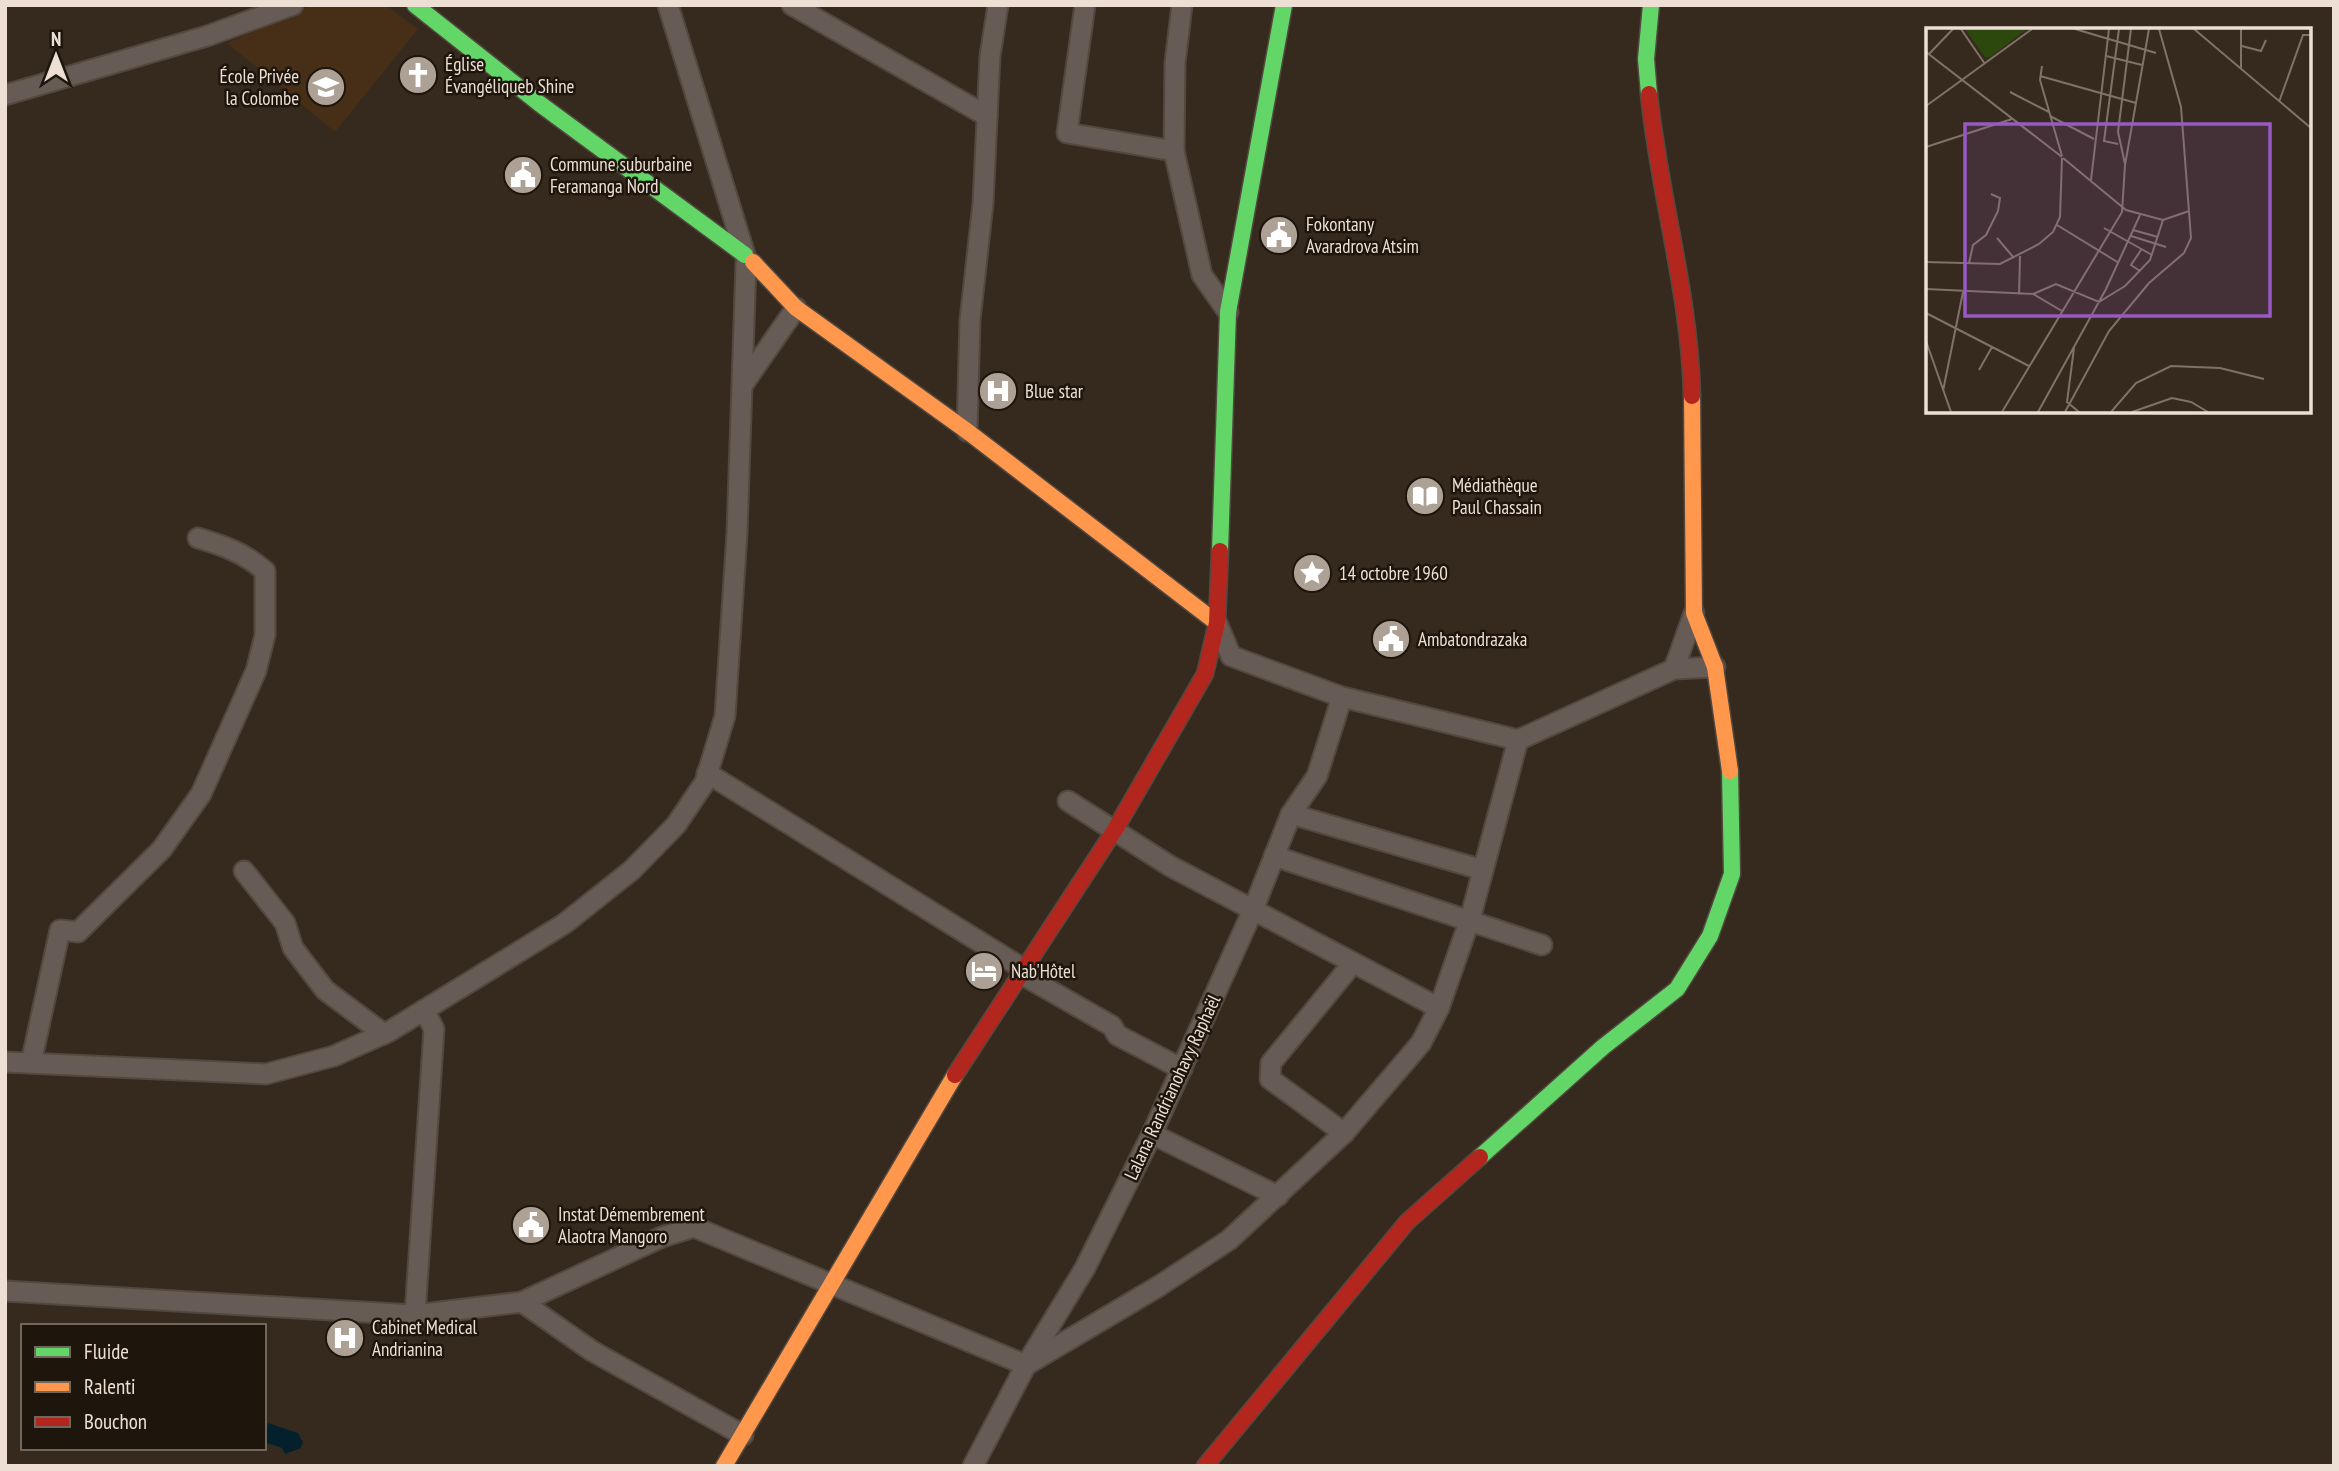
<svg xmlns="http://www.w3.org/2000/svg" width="2339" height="1471" font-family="'PT Sans Narrow',sans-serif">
	<rect width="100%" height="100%" fill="#362a1f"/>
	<!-- built -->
	<polygon fill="#472e17" points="313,5 386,5 418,29 335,132 227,43"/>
	<!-- water -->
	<polygon fill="#05202d" points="268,1423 298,1433 303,1442 301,1448 285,1454 282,1448 264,1442"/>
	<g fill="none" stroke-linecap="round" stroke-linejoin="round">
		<!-- street casing -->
		<g stroke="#52483f" stroke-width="23">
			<g id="street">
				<polyline points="668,5 745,255"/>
				<polyline points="792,5 987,116"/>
				<polyline points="1085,5 1067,133 1174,151"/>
				<polyline points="1182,5 1175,63 1174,151 1202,275 1228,312"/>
				<polyline points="5,95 207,36 293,5"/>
				<polyline points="744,383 796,308"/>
				<polyline points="967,431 970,320 983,203 990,56 998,5"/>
				<polyline points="1217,623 1231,656 1342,697 1518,740 1674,669 1715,667"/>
				<polyline points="1674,669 1694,613"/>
				<polyline points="707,773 1022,968 1028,978 1112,1026 1117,1035 1182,1069"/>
				<polyline points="1068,801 1170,866 1439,1008"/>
				<polyline points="1291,814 1483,870"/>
				<polyline points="1274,856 1542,945"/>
				<polyline points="244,871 285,923 293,948 325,990 384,1034"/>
				<polyline points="5,1062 266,1074 334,1056 390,1031 564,924 632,870 676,825 705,782 725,716 737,533 746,264"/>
				<path d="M 31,1063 L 60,930 L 78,932 L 162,849 L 201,794 L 256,671 L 265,635 L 265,571 C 244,553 225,546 198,538"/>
				<polyline points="1344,1133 1270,1079 1271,1063 1353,963"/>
				<polyline points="1152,1134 1278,1196"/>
				<polyline points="5,1291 415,1315 522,1302 592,1351 743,1435"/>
				<polyline points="522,1302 662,1237 694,1227 1026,1365 1159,1286 1229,1240 1344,1133 1421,1043 1439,1008 1470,919 1518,740"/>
				<polyline points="415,1315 434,1029 424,1010"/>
				<polyline points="973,1466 1026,1365 1085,1268 1152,1134 1253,910 1291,814 1317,776 1342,697"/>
			</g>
		</g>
		<!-- fast casing -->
		<g stroke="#52483f" stroke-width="19">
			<g id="fast">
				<polyline points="415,5 540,104 745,255"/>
				<polyline points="1649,94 1646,59 1651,5"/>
				<polyline points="1220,551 1228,312 1284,5"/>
				<polyline points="1480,1157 1603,1047 1677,989 1710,936 1732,874 1730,771"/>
			</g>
		</g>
		<!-- slow casing -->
		<g stroke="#52483f" stroke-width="19">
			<g id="slow">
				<polyline points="753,262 796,308 967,431 1217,623"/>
				<polyline points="1692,396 1694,613 1715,667 1730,771"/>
				<polyline points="724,1466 955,1075"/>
			</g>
		</g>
		<!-- jam casing -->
		<g stroke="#52483f" stroke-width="19">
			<g id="jam">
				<path d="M 1649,94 C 1659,195 1690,294 1692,396"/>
				<polyline points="955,1075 1116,828 1205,674 1217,623 1220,551"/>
				<polyline points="1205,1466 1407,1222 1480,1157"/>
			</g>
		</g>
		<!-- street -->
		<use href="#street" stroke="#665c55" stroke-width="19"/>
		<!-- fast -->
		<use href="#fast" stroke="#63d668" stroke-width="16"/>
		<!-- slow -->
		<use href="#slow" stroke="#ff974d" stroke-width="16"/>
		<!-- jam -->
		<use href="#jam" stroke="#b3261e" stroke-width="16"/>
	</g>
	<!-- icons -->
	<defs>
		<g id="church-disc" transform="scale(2.0125)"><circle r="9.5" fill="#ada094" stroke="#1e150c"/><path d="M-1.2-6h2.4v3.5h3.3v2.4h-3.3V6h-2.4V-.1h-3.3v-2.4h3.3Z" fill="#fff"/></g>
		<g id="school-disc" transform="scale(2.0125)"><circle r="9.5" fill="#ada094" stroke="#1e150c"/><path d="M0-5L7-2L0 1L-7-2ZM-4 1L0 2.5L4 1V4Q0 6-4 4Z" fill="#fff"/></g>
		<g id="civic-disc" transform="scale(2.0125)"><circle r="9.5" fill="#ada094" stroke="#1e150c"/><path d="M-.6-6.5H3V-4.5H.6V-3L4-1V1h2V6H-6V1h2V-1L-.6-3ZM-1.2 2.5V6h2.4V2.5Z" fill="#fff"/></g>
		<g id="hospital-disc" transform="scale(2.0125)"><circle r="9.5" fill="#ada094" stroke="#1e150c"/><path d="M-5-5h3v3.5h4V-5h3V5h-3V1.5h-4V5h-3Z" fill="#fff"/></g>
		<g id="library-disc" transform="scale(2.0125)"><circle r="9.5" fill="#ada094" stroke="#1e150c"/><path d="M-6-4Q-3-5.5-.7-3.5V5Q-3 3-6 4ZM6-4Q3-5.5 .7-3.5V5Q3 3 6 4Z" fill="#fff"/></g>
		<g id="sight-disc" transform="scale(2.0125)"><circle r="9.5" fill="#ada094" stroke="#1e150c"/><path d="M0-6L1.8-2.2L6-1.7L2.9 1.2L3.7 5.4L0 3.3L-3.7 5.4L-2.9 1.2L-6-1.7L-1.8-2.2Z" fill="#fff"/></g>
		<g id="hotel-disc" transform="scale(2.0125)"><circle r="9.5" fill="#ada094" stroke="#1e150c"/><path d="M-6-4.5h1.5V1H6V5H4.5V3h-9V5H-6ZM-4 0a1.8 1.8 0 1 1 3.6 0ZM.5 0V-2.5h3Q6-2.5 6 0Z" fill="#fff"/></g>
	</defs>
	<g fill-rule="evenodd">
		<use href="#church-disc" x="418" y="75"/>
		<use href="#school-disc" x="326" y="87"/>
		<use href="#civic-disc" x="523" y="175"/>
		<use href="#civic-disc" x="1279" y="235"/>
		<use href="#hospital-disc" x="998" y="391"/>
		<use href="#library-disc" x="1425" y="496"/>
		<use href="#sight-disc" x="1312" y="573"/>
		<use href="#civic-disc" x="1391" y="639"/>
		<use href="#hotel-disc" x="984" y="971"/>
		<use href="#civic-disc" x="531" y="1225"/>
		<use href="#hospital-disc" x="345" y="1338"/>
	</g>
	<g text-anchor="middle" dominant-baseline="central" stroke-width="5" stroke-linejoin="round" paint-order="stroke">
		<!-- poi labels -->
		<g font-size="19" fill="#eddfd3" stroke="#1e150c" text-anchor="start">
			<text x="445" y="64">Église<tspan x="445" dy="22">Évangéliqueb Shine</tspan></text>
			<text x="299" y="76" text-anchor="end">École Privée<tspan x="299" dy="22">la Colombe</tspan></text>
			<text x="550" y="164">Commune suburbaine<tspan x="550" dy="22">Feramanga Nord</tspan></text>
			<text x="1306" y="224">Fokontany<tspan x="1306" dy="22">Avaradrova Atsim</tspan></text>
			<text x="1025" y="391">Blue star</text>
			<text x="1452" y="485">Médiathèque<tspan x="1452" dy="22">Paul Chassain</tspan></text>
			<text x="1339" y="573">14 octobre 1960</text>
			<text x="1418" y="639">Ambatondrazaka</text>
			<text x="1011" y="971">Nab'Hôtel</text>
			<text x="558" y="1214">Instat Démembrement<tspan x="558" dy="22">Alaotra Mangoro</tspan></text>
			<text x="372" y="1327">Cabinet Medical<tspan x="372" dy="22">Andrianina</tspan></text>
		</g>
		<!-- street labels -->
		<g font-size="19" fill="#eddfd3" stroke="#1e150c">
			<text transform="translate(1172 1087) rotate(-65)">Lalana Randrianohavy Raphaël</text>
		</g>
	</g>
	<!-- overview -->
	<g transform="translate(1926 28)">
		<rect width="385" height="385" fill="#362a1f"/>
		<path d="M 39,1 L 101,1 L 64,29 L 59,29 Z" fill="#2d480d"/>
		<path fill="none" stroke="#7f7267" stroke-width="2" d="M 35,1 L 59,36M 149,1 L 230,25M 268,1 L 385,100M 315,1 L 315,41M 316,18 L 335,23 L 340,12M 0,24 L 136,129M 3,26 L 27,1M 180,28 L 216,37M 116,38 L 114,52 L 136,128M 114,48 L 210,75M 84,64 L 123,84M 353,74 L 377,7 L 385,7M 0,78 L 106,1M 124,88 L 168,111M 192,116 L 178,113 L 193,1M 0,119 L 86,91M 137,130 L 200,182 L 237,192 L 263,183M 199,136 L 192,104 L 205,1M 165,152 L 183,1M 131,197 L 193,235M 178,200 L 226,227M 207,202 L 232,209M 205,208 L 240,219M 71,210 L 88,230M 0,234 L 74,236 L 113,216 L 127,204 L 134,189 L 136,130M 43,235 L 47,217 L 60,207 L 72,183 L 74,170 L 65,166M 214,243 L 205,237 L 215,222M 0,261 L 107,266 L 136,283M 107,266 L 130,256 L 173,274 L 199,258 L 224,232 L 237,192M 93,267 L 94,228M 0,285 L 103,338M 0,313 L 25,384M 148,320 L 141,374 L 153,384M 53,342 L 66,319M 17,363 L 37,264M 76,384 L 196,184 L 199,137 L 223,1M 112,384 L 180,261 L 214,187M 139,384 L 183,303 L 223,255 L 258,225 L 265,210 L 255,79 L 233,1M 185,384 L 210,355 L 245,338 L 294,340 L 338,351M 206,384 L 246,370 L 265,374 L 282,384"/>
		<path fill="#9859c4" fill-opacity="0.15" stroke="#9859c4" stroke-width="3.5" d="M 39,96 L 344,96 L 344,288 L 39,288 Z"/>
		<rect width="385" height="385" fill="none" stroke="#eddfd3" stroke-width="3.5"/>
	</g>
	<!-- border -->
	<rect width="2339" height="1471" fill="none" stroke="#eddfd3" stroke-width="14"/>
	<!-- legend -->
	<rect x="21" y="1324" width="245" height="126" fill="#1e150c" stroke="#71665c" stroke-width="2"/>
	<rect x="35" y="1347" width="35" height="10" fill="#63d668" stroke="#71665c" stroke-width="2"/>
	<text x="84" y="1359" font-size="21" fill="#eddfd3">Fluide</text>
	<rect x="35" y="1382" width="35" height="10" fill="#ff974d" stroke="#71665c" stroke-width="2"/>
	<text x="84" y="1394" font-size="21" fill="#eddfd3">Ralenti</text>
	<rect x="35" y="1417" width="35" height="10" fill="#b3261e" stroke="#71665c" stroke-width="2"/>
	<text x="84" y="1429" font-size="21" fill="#eddfd3">Bouchon</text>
	<!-- north arrow -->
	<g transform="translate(56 56)" stroke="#1e150c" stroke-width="5" paint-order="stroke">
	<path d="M0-5L12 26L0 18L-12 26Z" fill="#eddfd3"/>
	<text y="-10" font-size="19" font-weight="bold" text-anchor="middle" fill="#eddfd3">N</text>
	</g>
</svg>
